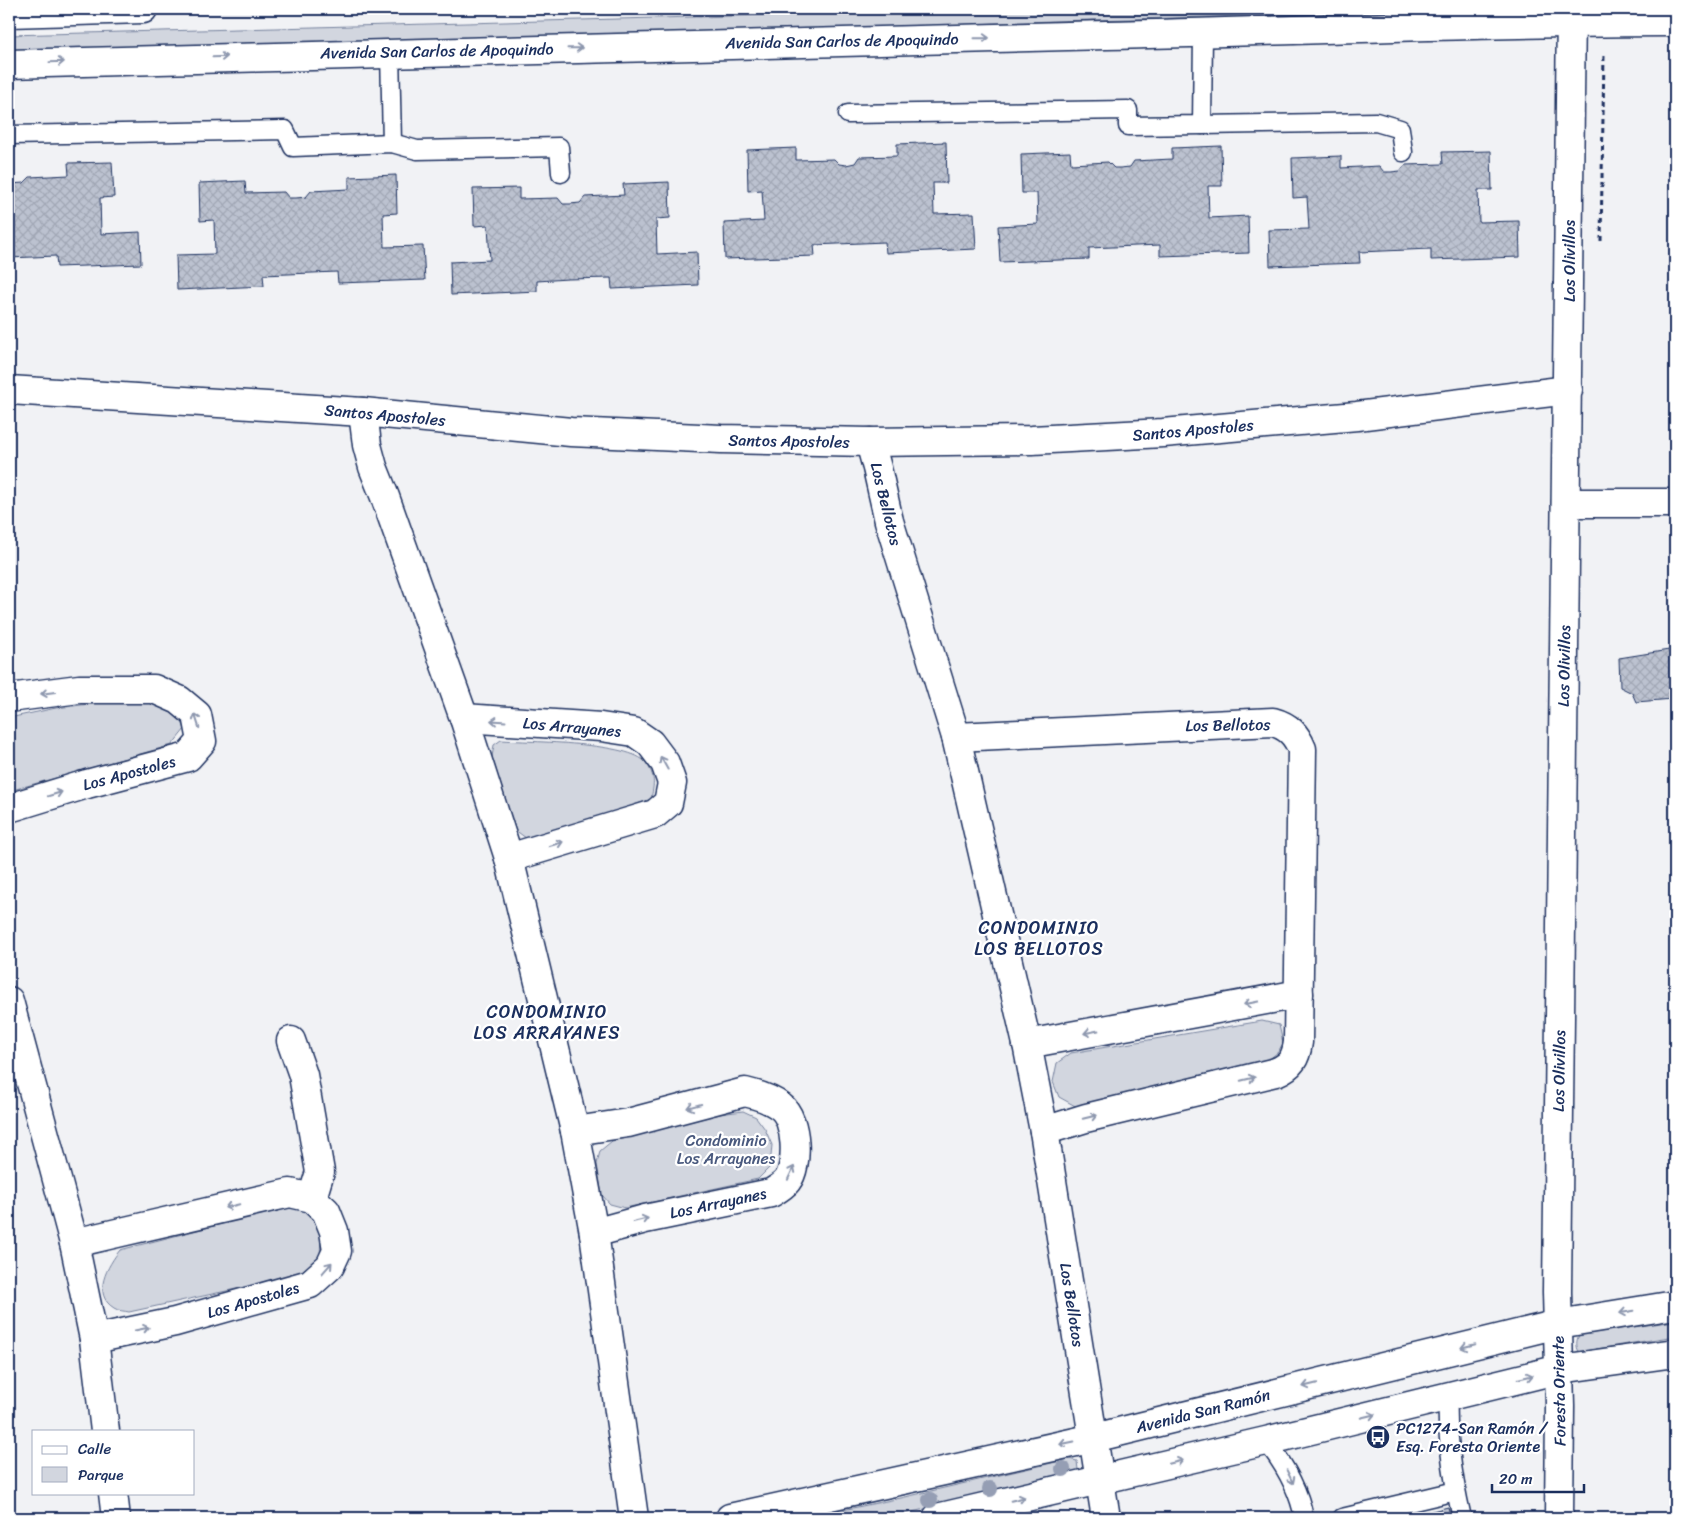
<svg xmlns="http://www.w3.org/2000/svg" width="1684" height="1527" font-family="Sriracha,sans-serif">
	<defs>
		<pattern id="building-cross-hatch" width="8" height="8" patternUnits="userSpaceOnUse" patternTransform="scale(1.25)"><rect width="8" height="8" fill="#bcc2d0"/><path d="M0 0l8 8M0 8l8-8" fill="none" stroke="#a1a7b5"/></pattern>
	</defs>
	<rect width="100%" height="100%" fill="#f1f2f5"/>
	<filter id="ink" filterUnits="userSpaceOnUse"><feTurbulence type="fractalNoise" baseFrequency=".02" numOctaves="2"/><feDisplacementMap in="SourceGraphic" scale="10" xChannelSelector="R" yChannelSelector="G"/><feConvolveMatrix kernelMatrix="1 2 1 2 8 2 1 2 1" color-interpolation-filters="sRGB"/></filter>
	<g filter="url(#ink)">
		<!-- green -->
		<g fill="#d2d6df" stroke="#76829e">
			<polygon points="1000,9 1323,9 1324,14 1054,21 428,44 9,53 9,35"/>
			<polygon points="1329,9 1543,9 1329,14"/>
			<polygon points="147,702 177,710 185,729 172,745 9,791 9,718 56,708 98,703"/>
			<path d="M 501,740 C 529,742 631,742 646,763 C 656,777 654,784 651,799 L 547,835 L 526,838 L 515,830 L 492,757 L 494,745 Z"/>
			<polygon points="1262,1021 1279,1025 1283,1043 1278,1052 1267,1061 1077,1107 1059,1097 1053,1082 1057,1063 1071,1053"/>
			<polygon points="743,1111 756,1117 765,1129 772,1145 770,1167 758,1179 625,1208 610,1204 602,1195 597,1164 600,1151 612,1141 720,1114"/>
			<path d="M 295,1205 L 315,1217 L 321,1232 L 320,1258 L 310,1273 L 129,1312 C 125,1311 118,1311 114,1308 C 91,1294 108,1265 120,1250 Z"/>
			<path d="M 1675,1321 L 1675,1336 L 1579,1352 C 1576,1346 1576,1341 1579,1335 Z"/>
			<polygon points="1069,1459 1077,1461 1078,1470 1071,1475 886,1518 804,1518 901,1498"/>
		</g>
		<!-- building -->
		<g fill="url(#building-cross-hatch)" stroke="#1b2f5e">
			<polygon points="946,142 947,183 933,183 934,214 974,213 976,249 886,253 885,242 814,245 815,256 725,259 724,223 764,221 762,190 748,191 747,150 796,148 796,160 834,159 839,164 846,165 855,163 859,157 897,156 897,144"/>
			<polygon points="1221,146 1222,186 1208,186 1209,218 1248,216 1249,253 1160,256 1160,245 1089,248 1089,259 1000,262 998,226 1038,224 1037,193 1022,193 1021,154 1070,152 1071,164 1108,162 1114,168 1120,168 1130,167 1134,161 1172,159 1172,148"/>
			<polygon points="1491,151 1492,190 1478,190 1479,222 1519,221 1520,257 1431,260 1431,249 1359,252 1360,263 1270,266 1269,230 1309,229 1307,197 1293,198 1292,158 1341,156 1341,168 1379,166 1384,172 1391,172 1400,171 1405,165 1443,164 1442,152"/>
			<polygon points="112,162 114,197 100,198 101,234 140,232 141,264 57,267 56,256 9,258 9,184 24,183 30,177 69,175 68,163"/>
			<polygon points="396,175 397,213 383,214 384,247 423,246 425,280 338,283 337,272 263,275 264,286 177,290 176,255 215,254 214,220 200,221 199,183 245,181 246,193 284,192 289,198 296,198 306,197 311,191 349,189 349,177"/>
			<polygon points="669,182 670,218 656,219 657,254 697,252 698,285 612,289 611,278 568,279 537,281 537,291 451,295 450,262 490,260 488,225 474,226 473,189 519,188 519,199 558,198 563,204 570,204 580,203 585,197 624,195 623,184"/>
			<polygon points="1669,650 1671,660 1675,660 1675,677 1671,679 1673,699 1636,702 1632,693 1620,687 1619,658"/>
			<polygon points="1448,1507 1451,1518 1404,1518"/>
		</g>
		<g fill="none" stroke-linecap="round" stroke-linejoin="round">
			<!-- service casing -->
			<g stroke="#1b2f5e" stroke-width="21">
				<g id="service">
					<polyline points="390,52 392,143"/>
					<polyline points="848,114 1128,110 1128,126 1202,125 1203,33"/>
					<polyline points="1202,125 1376,122 1400,129 1403,152"/>
					<polyline points="9,135 285,130 293,147 392,143 417,150 559,147 561,173"/>
					<path d="M 1448,1396 C 1446,1437 1453,1479 1462,1518"/>
					<path d="M 1266,1441 C 1284,1464 1299,1489 1304,1518"/>
					<polyline points="1342,1518 1456,1491"/>
				</g>
			</g>
			<!-- minor casing -->
			<g stroke="#1b2f5e" stroke-width="31">
				<g id="minor">
					<polyline points="9,390 363,412 571,432 721,439 870,442 1032,440 1163,433 1357,416 1568,390"/>
					<polyline points="363,412 367,445 373,467 385,497 464,718 509,858 575,1131 594,1233 634,1518"/>
					<polyline points="870,442 877,468 889,521 956,737 1027,1044 1044,1131 1106,1518"/>
					<polyline points="1566,503 1675,503"/>
					<polyline points="9,698 79,689 154,689 179,700 197,715 202,741 188,757 87,784 9,808"/>
					<polyline points="464,718 601,727 634,732 650,743 665,763 672,783 668,803 655,814 509,858"/>
					<path d="M 956,737 L 1273,722 C 1288,726 1296,734 1302,749 L 1298,1042 C 1296,1058 1291,1066 1276,1072 L 1086,1118 L 1044,1131"/>
					<polyline points="9,1001 74,1243 94,1339 105,1431"/>
					<polyline points="291,1041 303,1075 320,1172 312,1198"/>
					<polyline points="1027,1044 1299,994"/>
					<path d="M 575,1131 L 628,1123 L 745,1092 C 758,1095 771,1099 781,1107 C 797,1119 799,1166 787,1181 C 783,1186 776,1190 771,1193 L 645,1219 L 594,1233"/>
					<polyline points="74,1243 290,1193 312,1198 326,1211 334,1231 337,1251 330,1266 310,1284 175,1322 94,1339"/>
					<polyline points="113,1493 116,1518"/>
					<polyline points="1559,1518 1560,1406 1557,1292 1571,9"/>
				</g>
			</g>
			<!-- tertiary casing -->
			<g stroke="#1b2f5e" stroke-width="31">
				<g id="tertiary">
					<polyline points="9,13 143,9"/>
					<path d="M 9,64 C 374,53 740,44 1106,35 C 1296,31 1485,22 1675,22"/>
					<polyline points="730,1518 1094,1438 1558,1324 1675,1305"/>
					<polyline points="937,1518 1266,1441 1560,1369 1675,1353"/>
				</g>
			</g>
			<!-- path -->
			<polyline stroke="#1b2f5e" stroke-width="3" stroke-dasharray="5 4" stroke-linecap="butt" points="1601,241 1604,54"/>
			<!-- service -->
			<use href="#service" stroke="#fff" stroke-width="18"/>
			<!-- minor -->
			<use href="#minor" stroke="#fff" stroke-width="28"/>
			<!-- tertiary -->
			<use href="#tertiary" stroke="#fff" stroke-width="28"/>
		</g>
		<!-- trees -->
		<g fill="#959eb4">
			<circle cx="1063" cy="1469" r="8"/>
			<circle cx="990" cy="1489" r="8"/>
			<circle cx="930" cy="1500" r="8"/>
		</g>
		<!-- one-way arrows -->
		<defs><path id="oneway-shaft" d="M-6 0H5M1.5-3L5.5 0L1.5 3" fill="none" stroke-width="1.6" stroke-linecap="round" stroke-linejoin="round" transform="scale(1.25)"/></defs>
		<g stroke="#8d97ae">
			<use href="#oneway-shaft" transform="translate(982 38) rotate(-1)"/>
			<use href="#oneway-shaft" transform="translate(575 48) rotate(-1)"/>
			<use href="#oneway-shaft" transform="translate(220 57) rotate(-2)"/>
			<use href="#oneway-shaft" transform="translate(57 62) rotate(-2)"/>
			<use href="#oneway-shaft" transform="translate(48 693) rotate(173)"/>
			<use href="#oneway-shaft" transform="translate(197 721) rotate(-108)"/>
			<use href="#oneway-shaft" transform="translate(498 721) rotate(-176)"/>
			<use href="#oneway-shaft" transform="translate(664 763) rotate(-119)"/>
			<use href="#oneway-shaft" transform="translate(55 794) rotate(-17)"/>
			<use href="#oneway-shaft" transform="translate(556 844) rotate(-17)"/>
			<use href="#oneway-shaft" transform="translate(1251 1003) rotate(169)"/>
			<use href="#oneway-shaft" transform="translate(1091 1032) rotate(169)"/>
			<use href="#oneway-shaft" transform="translate(1248 1079) rotate(-14)"/>
			<use href="#oneway-shaft" transform="translate(694 1106) rotate(165)"/>
			<use href="#oneway-shaft" transform="translate(1090 1117) rotate(-14)"/>
			<use href="#oneway-shaft" transform="translate(791 1173) rotate(-65)"/>
			<use href="#oneway-shaft" transform="translate(232 1206) rotate(167)"/>
			<use href="#oneway-shaft" transform="translate(641 1220) rotate(-14)"/>
			<use href="#oneway-shaft" transform="translate(327 1268) rotate(-49)"/>
			<use href="#oneway-shaft" transform="translate(1627 1312) rotate(170)"/>
			<use href="#oneway-shaft" transform="translate(142 1329) rotate(-12)"/>
			<use href="#oneway-shaft" transform="translate(1468 1346) rotate(166)"/>
			<use href="#oneway-shaft" transform="translate(1526 1377) rotate(-14)"/>
			<use href="#oneway-shaft" transform="translate(1310 1385) rotate(166)"/>
			<use href="#oneway-shaft" transform="translate(1368 1416) rotate(-14)"/>
			<use href="#oneway-shaft" transform="translate(1067 1443) rotate(168)"/>
			<use href="#oneway-shaft" transform="translate(1176 1462) rotate(-13)"/>
			<use href="#oneway-shaft" transform="translate(1290 1477) rotate(64)"/>
			<use href="#oneway-shaft" transform="translate(1018 1499) rotate(-13)"/>
		</g>
	</g>
	<!-- icons -->
	<defs>
		<g id="bus-disc" transform="scale(1.25)"><circle r="9.5" fill="#1b2f5e" stroke="#fff"/><path d="M-5-6H5V4H4V6H2V4H-2V6H-4V4H-5ZM-3.5-4V0h7V-4ZM-3.5 1.2v1.5H-2V1.2ZM2 1.2v1.5H3.5V1.2Z" fill="#fff"/></g>
	</defs>
	<g fill-rule="evenodd">
		<use href="#bus-disc" x="1378" y="1437"/>
	</g>
	<g text-anchor="middle" dominant-baseline="central" stroke-width="4.5" stroke-linejoin="round" paint-order="stroke">
		<!-- street labels -->
		<g font-size="16" fill="#1b2f5e" stroke="#fff">
			<text transform="translate(842 41) rotate(-1)">Avenida San Carlos de Apoquindo</text>
			<text transform="translate(437 51) rotate(-1)">Avenida San Carlos de Apoquindo</text>
			<text transform="translate(1569 261) rotate(-90)">Los Olivillos</text>
			<text transform="translate(385 415) rotate(5)">Santos Apostoles</text>
			<text transform="translate(1193 430) rotate(-5)">Santos Apostoles</text>
			<text transform="translate(789 441) rotate(1)">Santos Apostoles</text>
			<text transform="translate(886 504) rotate(76)">Los Bellotos</text>
			<text transform="translate(1564 666) rotate(-89)">Los Olivillos</text>
			<text transform="translate(1228 725) rotate(-1)">Los Bellotos</text>
			<text transform="translate(572 727) rotate(5)">Los Arrayanes</text>
			<text transform="translate(129 773) rotate(-15)">Los Apostoles</text>
			<text transform="translate(1559 1071) rotate(-89)">Los Olivillos</text>
			<text transform="translate(718 1203) rotate(-12)">Los Arrayanes</text>
			<text transform="translate(253 1300) rotate(-16)">Los Apostoles</text>
			<text transform="translate(1072 1305) rotate(81)">Los Bellotos</text>
			<text transform="translate(1559 1391) rotate(-91)">Foresta Oriente</text>
			<text transform="translate(1203 1411) rotate(-14)">Avenida San Ramón</text>
		</g>
		<!-- park labels -->
		<g font-size="16" fill="#49597e" stroke="#fff">
			<text x="726" y="1140">Condominio<tspan x="726" dy="18">Los Arrayanes</tspan></text>
		</g>
		<!-- poi labels -->
		<g font-size="16" fill="#1b2f5e" stroke="#fff" text-anchor="start">
			<text x="1396" y="1428">PC1274-San Ramón /<tspan x="1396" dy="18">Esq. Foresta Oriente</tspan></text>
		</g>
		<!-- neighbourhood labels -->
		<g font-size="18" letter-spacing="1" fill="#1b2f5e" stroke="#fff">
			<text x="1039" y="928">CONDOMINIO<tspan x="1039" dy="21">LOS BELLOTOS</tspan></text>
			<text x="547" y="1012">CONDOMINIO<tspan x="547" dy="21">LOS ARRAYANES</tspan></text>
		</g>
	</g>
	<!-- margin -->
	<rect width="1684" height="1527" fill="none" stroke="#fff" stroke-width="30"/>
	<rect x="15" y="15" width="1654" height="1497" fill="none" stroke="#1b2f5e" stroke-width="2" filter="url(#ink)"/>
	<!-- legend -->
	<rect x="32" y="1430" width="162" height="65" fill="#ffffff" stroke="#a4acbf"/>
	<rect x="42" y="1446" width="25" height="8" fill="#ffffff" stroke="#a4acbf"/>
	<text x="78" y="1454" font-size="15" fill="#1b2f5e">Calle</text>
	<rect x="42" y="1467" width="25" height="15" fill="#d2d6df" stroke="#a4acbf"/>
	<text x="78" y="1480" font-size="15" fill="#1b2f5e">Parque</text>
	<!-- scale -->
	<path d="M1492 1484v8h92v-8" fill="none" stroke="#1b2f5e" stroke-width="2.5"/>
	<text x="1499" y="1484" font-size="15" fill="#1b2f5e" stroke="#ffffff" stroke-width="4" paint-order="stroke">20 m</text>
</svg>
